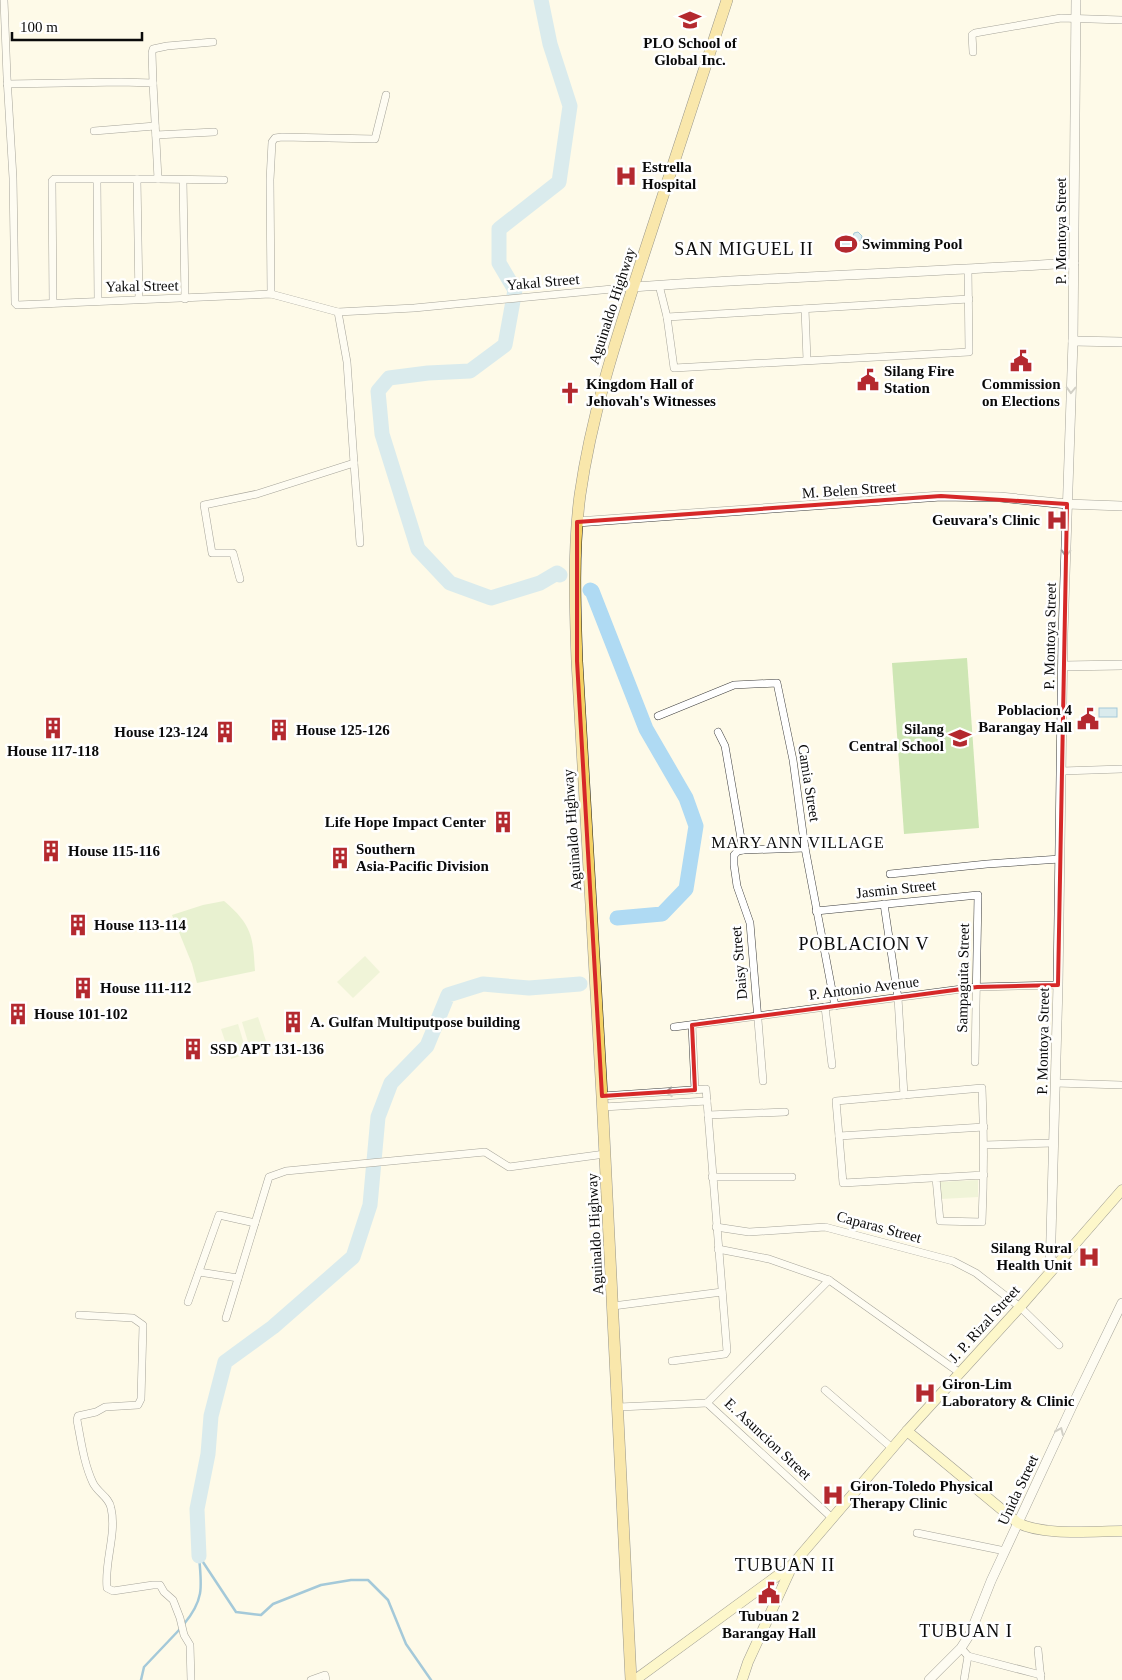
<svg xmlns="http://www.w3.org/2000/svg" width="1122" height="1680" font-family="Georgia,serif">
	<rect width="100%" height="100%" fill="#fefae8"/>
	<!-- green -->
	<g fill="#cee6b4">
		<polygon points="967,658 979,828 904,834 892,663"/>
		<path d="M 224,901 C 252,925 253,936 255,971 L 197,983 L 192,964 L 172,915 L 203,905 Z"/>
	</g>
	<!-- pitch -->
	<g fill="#e0eec6">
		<polygon points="365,956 380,972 353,998 337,982"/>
		<polygon points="258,1017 268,1047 251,1052 242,1022"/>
		<polygon points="238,1024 247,1054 231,1059 221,1029"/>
		<polygon points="978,1180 978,1197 941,1199 940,1182"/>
	</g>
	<!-- water -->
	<g fill="#afdaf3" stroke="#398ec7">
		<path d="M 858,232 L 862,236 L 861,240 L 857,242 L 853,239 L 851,243 L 851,250 L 845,253 C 840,249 841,242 844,237 L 851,235 L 853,237 L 854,233 Z"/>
		<rect x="1099" y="708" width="18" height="9"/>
	</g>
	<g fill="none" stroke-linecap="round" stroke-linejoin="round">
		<!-- stream -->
		<g stroke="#398ec7" stroke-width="2.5">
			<polyline points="199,1556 236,1612 261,1615 273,1604 321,1585 351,1580 368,1580 388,1600 406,1644 431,1680"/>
			<path d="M 184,1624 C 204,1600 202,1587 199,1557"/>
			<polyline points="141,1680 144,1667 180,1629"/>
		</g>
		<!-- river -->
		<g stroke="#afdaf3" stroke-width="15">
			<polyline points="541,0 550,44 570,106 559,182 499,229 499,263 515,290 505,345 470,371 428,373 389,378 378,391 382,434 418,549 450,583 491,598 540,583 557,573 560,575"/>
			<polyline points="590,590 592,591 646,729 686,798 696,826 686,889 662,914 617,918"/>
			<polyline points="199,1556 197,1509 208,1454 211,1416 225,1362 273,1327 353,1257 370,1205 378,1117 391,1083 427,1046 448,995 483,984 529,988 580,984"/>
		</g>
		<!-- minor casing -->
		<g stroke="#3d3d3d" stroke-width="8">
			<g id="minor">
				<polyline points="4,0 7,77 13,178 15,303 17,305 271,294 338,312 414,308 633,287"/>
				<polyline points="973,52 972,35 975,33 1061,18 1122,20"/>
				<polyline points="153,83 152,53 153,49 167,46 213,42"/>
				<polyline points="7,84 121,82 153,83 158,179 137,179"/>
				<polyline points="94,131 155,126"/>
				<polyline points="156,135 214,132"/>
				<polyline points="158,179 224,180"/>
				<polyline points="97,180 98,300"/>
				<polyline points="183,180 185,299"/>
				<polyline points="659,285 667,317 674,368 969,352 968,269"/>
				<polyline points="271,294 270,180 272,142 275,138 282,137 375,139 386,95"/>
				<polyline points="53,303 52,181 54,179 137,179 139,299"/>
				<polyline points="805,309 807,360"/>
				<polyline points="667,317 969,299"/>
				<polyline points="354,463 360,543"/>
				<polyline points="240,579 233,553 212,553 204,505 257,494 354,463 347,362 338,312"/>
				<polyline points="658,716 734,685 777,683 793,760 805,848 835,1006"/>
				<polyline points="718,732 725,746 743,850"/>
				<polyline points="1062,771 1122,769"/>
				<polyline points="890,874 987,864 1060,859"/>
				<polyline points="884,904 898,998 904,1095"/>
				<polyline points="816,911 978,895 975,1062"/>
				<polyline points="825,1007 832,1065"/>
				<polyline points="692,1025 695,1090"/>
				<polyline points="674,1027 977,987 1058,985"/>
				<polyline points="763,1081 750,923 737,886 734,865 734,855 738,851 743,850 805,848"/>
				<polyline points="1055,1083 1122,1085"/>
				<polyline points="602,1096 706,1089 727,1351 725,1354 672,1361"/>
				<polyline points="603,1107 707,1101"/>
				<polyline points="708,1115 785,1112"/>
				<polyline points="839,1136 984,1127"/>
				<polyline points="984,1145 1054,1143"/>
				<polyline points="712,1177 792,1177"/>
				<path d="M 936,1178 L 940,1221 L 982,1222 C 984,1177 984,1133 982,1088 L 836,1101 L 843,1183 L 984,1175"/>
				<polyline points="716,1227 749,1232 825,1227 953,1261 976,1273 1020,1307 1059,1345"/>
				<polyline points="718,1249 769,1259 829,1280 960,1373"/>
				<polyline points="199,1272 238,1278"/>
				<polyline points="188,1302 219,1215 255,1223"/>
				<polyline points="613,1306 722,1292"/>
				<path d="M 79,1315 L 133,1318 L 143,1325 L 141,1399 L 138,1405 L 105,1407 L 96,1412 L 78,1416 L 77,1420 C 81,1441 84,1464 93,1483 C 98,1493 109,1497 111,1508 C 117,1534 104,1562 107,1588 L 113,1591 L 153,1585 L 160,1585 L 164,1592 L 173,1600 L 180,1618 L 184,1635 L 190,1645 L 191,1680"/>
				<polyline points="226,1318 269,1177 286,1171 485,1152 509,1167 605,1154"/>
				<polyline points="825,1390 892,1448"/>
				<polyline points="707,1403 829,1280"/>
				<polyline points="707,1403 831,1517"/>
				<polyline points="619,1407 707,1403"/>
				<polyline points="917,1533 1005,1551"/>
				<polyline points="961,1648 968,1656 1041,1675"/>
				<polyline points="1038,1650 1041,1680"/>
				<polyline points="311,1680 325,1675 326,1680"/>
				<polyline points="964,1680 968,1656"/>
			</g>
		</g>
		<!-- tertiary casing -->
		<g stroke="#3d3d3d" stroke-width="10">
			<g id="tertiary">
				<path d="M 633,287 C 780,277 927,272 1074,263"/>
				<polyline points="1073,341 1122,342"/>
				<polyline points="577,522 941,496 1000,497 1067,504 1122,506"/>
				<polyline points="1063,666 1122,665"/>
				<polyline points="1050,1272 1058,985 1063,634 1073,341 1076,0"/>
				<polyline points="929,1680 961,1648 970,1634 991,1581 1074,1402 1122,1303"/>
			</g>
		</g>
		<!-- secondary casing -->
		<g stroke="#2c2c2c" stroke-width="11">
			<g id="secondary">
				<path d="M 907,1431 L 1018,1523 C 1043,1536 1093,1531 1122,1531"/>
				<polyline points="635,1680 792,1565"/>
				<polyline points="742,1680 748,1662 793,1564 907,1431 1020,1307 1122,1190"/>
			</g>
		</g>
		<!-- primary casing -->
		<g stroke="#1b1b1b" stroke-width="12">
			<path id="primary" d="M 631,1680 L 602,1096 L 577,661 C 575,606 573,549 580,495 C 591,417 615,343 639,269 C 668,179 697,89 727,0"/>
		</g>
		<!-- minor -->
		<use href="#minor" stroke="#fff" stroke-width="7"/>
		<!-- tertiary -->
		<use href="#tertiary" stroke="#fff" stroke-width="9"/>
		<!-- secondary -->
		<use href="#secondary" stroke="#fcf3a6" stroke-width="10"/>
		<!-- primary -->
		<use href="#primary" stroke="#f4d163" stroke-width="11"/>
	</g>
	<!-- one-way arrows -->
	<defs><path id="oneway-chevron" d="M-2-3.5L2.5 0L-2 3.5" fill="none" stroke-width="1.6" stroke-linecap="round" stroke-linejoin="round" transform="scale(1.25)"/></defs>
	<g stroke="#9d9d9d">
		<use href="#oneway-chevron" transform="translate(1071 390) rotate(92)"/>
		<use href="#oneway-chevron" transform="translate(1066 553) rotate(92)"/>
		<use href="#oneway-chevron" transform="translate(669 1092) rotate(176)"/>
		<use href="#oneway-chevron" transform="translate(1060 1431) rotate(-66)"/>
	</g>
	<!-- marked area -->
	<path d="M0 0H1122V1680H0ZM 941,496 L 1067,504 L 1058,985 L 977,987 L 692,1025 L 695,1090 L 602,1096 L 577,661 L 577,522 Z" fill="#fefae8" fill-opacity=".55" fill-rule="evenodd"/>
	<path fill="none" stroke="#d62828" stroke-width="4" stroke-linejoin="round" d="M 941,496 L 1067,504 L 1058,985 L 977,987 L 692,1025 L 695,1090 L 602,1096 L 577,661 L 577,522 Z"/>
	<!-- icons -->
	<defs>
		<g id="school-bare" transform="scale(1.725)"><path d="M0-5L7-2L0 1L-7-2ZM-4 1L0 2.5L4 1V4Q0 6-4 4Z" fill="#b4292f" stroke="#fff" stroke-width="2.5" paint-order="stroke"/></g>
		<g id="hospital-bare" transform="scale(1.725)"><path d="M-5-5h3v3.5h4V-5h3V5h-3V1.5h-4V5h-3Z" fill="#b4292f" stroke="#fff" stroke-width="2.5" paint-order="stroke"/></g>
		<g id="stadium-bare" transform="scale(1.725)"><path d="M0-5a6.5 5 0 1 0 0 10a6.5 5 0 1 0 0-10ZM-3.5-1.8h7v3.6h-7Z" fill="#b4292f" stroke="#fff" stroke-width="2.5" paint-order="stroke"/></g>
		<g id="civic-bare" transform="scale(1.725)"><path d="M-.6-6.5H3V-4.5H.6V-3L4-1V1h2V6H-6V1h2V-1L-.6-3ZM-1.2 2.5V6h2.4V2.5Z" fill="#b4292f" stroke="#fff" stroke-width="2.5" paint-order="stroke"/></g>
		<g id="church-bare" transform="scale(1.725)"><path d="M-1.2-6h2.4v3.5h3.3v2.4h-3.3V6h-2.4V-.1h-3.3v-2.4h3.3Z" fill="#b4292f" stroke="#fff" stroke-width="2.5" paint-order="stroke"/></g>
		<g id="building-bare" transform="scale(1.725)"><path d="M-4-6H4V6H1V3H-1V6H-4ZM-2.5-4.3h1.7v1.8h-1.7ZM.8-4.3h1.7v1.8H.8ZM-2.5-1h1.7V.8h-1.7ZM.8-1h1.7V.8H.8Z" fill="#b4292f" stroke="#fff" stroke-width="2.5" paint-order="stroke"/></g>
	</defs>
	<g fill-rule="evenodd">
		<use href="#school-bare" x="690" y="20"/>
		<use href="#hospital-bare" x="626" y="176"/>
		<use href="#stadium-bare" x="846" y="244"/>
		<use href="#civic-bare" x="1021" y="361"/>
		<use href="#civic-bare" x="868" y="380"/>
		<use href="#church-bare" x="570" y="393"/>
		<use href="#hospital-bare" x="1057" y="520"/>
		<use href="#civic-bare" x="1088" y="719"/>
		<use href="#building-bare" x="53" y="728"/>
		<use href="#building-bare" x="279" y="730"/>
		<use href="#building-bare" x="225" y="732"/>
		<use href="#school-bare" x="960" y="738"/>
		<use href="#building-bare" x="503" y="822"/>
		<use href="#building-bare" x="51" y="851"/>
		<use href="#building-bare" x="340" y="858"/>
		<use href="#building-bare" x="78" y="925"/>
		<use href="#building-bare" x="83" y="988"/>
		<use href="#building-bare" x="18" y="1014"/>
		<use href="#building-bare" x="293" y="1022"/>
		<use href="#building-bare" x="193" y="1049"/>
		<use href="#hospital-bare" x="1089" y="1257"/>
		<use href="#hospital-bare" x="925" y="1393"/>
		<use href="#hospital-bare" x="833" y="1495"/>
		<use href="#civic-bare" x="769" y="1593"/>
	</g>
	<g text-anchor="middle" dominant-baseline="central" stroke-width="5" stroke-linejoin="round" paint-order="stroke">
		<!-- poi labels -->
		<g font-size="15" font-weight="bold" fill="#0a0a0a" stroke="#fff" text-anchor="start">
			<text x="690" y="43" text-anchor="middle">PLO School of<tspan x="690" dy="17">Global Inc.</tspan></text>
			<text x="642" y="167">Estrella<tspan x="642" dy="17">Hospital</tspan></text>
			<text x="862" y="244">Swimming Pool</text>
			<text x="884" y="371">Silang Fire<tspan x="884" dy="17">Station</tspan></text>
			<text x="586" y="384">Kingdom Hall of<tspan x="586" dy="17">Jehovah's Witnesses</tspan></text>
			<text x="1021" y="384" text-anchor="middle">Commission<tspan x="1021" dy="17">on Elections</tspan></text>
			<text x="1040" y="520" text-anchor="end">Geuvara's Clinic</text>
			<text x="1072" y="710" text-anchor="end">Poblacion 4<tspan x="1072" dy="17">Barangay Hall</tspan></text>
			<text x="944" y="729" text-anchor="end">Silang<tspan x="944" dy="17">Central School</tspan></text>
			<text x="296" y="730">House 125-126</text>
			<text x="208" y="732" text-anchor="end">House 123-124</text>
			<text x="53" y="751" text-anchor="middle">House 117-118</text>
			<text x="486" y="822" text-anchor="end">Life Hope Impact Center</text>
			<text x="356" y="849">Southern<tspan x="356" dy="17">Asia-Pacific Division</tspan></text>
			<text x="68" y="851">House 115-116</text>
			<text x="94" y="925">House 113-114</text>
			<text x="100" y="988">House 111-112</text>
			<text x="34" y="1014">House 101-102</text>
			<text x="310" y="1022">A. Gulfan Multiputpose building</text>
			<text x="210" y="1049">SSD APT 131-136</text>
			<text x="1072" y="1248" text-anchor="end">Silang Rural<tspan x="1072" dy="17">Health Unit</tspan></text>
			<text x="942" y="1384">Giron-Lim<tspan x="942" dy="17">Laboratory &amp; Clinic</tspan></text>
			<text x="850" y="1486">Giron-Toledo Physical<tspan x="850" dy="17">Therapy Clinic</tspan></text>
			<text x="769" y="1616" text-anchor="middle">Tubuan 2<tspan x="769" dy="17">Barangay Hall</tspan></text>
		</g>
		<!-- street labels -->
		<g font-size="15" fill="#0a0a0a" stroke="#fff">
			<text transform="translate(1061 231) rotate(-90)">P. Montoya Street</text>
			<text transform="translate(543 282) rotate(-5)">Yakal Street</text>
			<text transform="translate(142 286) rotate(-1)">Yakal Street</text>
			<text transform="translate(612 306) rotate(-72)">Aguinaldo Highway</text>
			<text transform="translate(849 490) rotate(-4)">M. Belen Street</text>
			<text transform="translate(1050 636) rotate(-89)">P. Montoya Street</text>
			<text transform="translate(809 783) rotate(81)">Camia Street</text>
			<text transform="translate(572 830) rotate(-94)">Aguinaldo Highway</text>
			<text transform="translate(896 889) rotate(-6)">Jasmin Street</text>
			<text transform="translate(739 963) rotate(-95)">Daisy Street</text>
			<text transform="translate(963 978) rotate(-89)">Sampaguita Street</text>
			<text transform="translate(864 988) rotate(-7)">P. Antonio Avenue</text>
			<text transform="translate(1043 1041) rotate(-89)">P. Montoya Street</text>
			<text transform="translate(879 1227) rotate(15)">Caparas Street</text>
			<text transform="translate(595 1234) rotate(-93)">Aguinaldo Highway</text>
			<text transform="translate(984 1324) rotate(-48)">J. P. Rizal Street</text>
			<text transform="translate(768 1439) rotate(43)">E. Asuncion Street</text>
			<text transform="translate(1018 1490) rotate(-65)">Unida Street</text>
		</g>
		<!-- neighbourhood labels -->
		<g font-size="16" letter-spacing="1" fill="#0a0a0a" stroke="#fff">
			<text x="798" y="842">MARY ANN VILLAGE</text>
		</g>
		<!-- quarter labels -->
		<g font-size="18" letter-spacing="1" fill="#0a0a0a" stroke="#fff">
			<text x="744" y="249">SAN MIGUEL II</text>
			<text x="864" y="944">POBLACION V</text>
			<text x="785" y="1565">TUBUAN II</text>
			<text x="966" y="1631">TUBUAN I</text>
		</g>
	</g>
	<!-- scale -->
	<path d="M12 32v8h130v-8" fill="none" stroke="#0a0a0a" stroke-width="2.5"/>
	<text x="20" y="32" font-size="15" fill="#0a0a0a" stroke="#ffffff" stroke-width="4" paint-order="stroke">100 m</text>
</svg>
